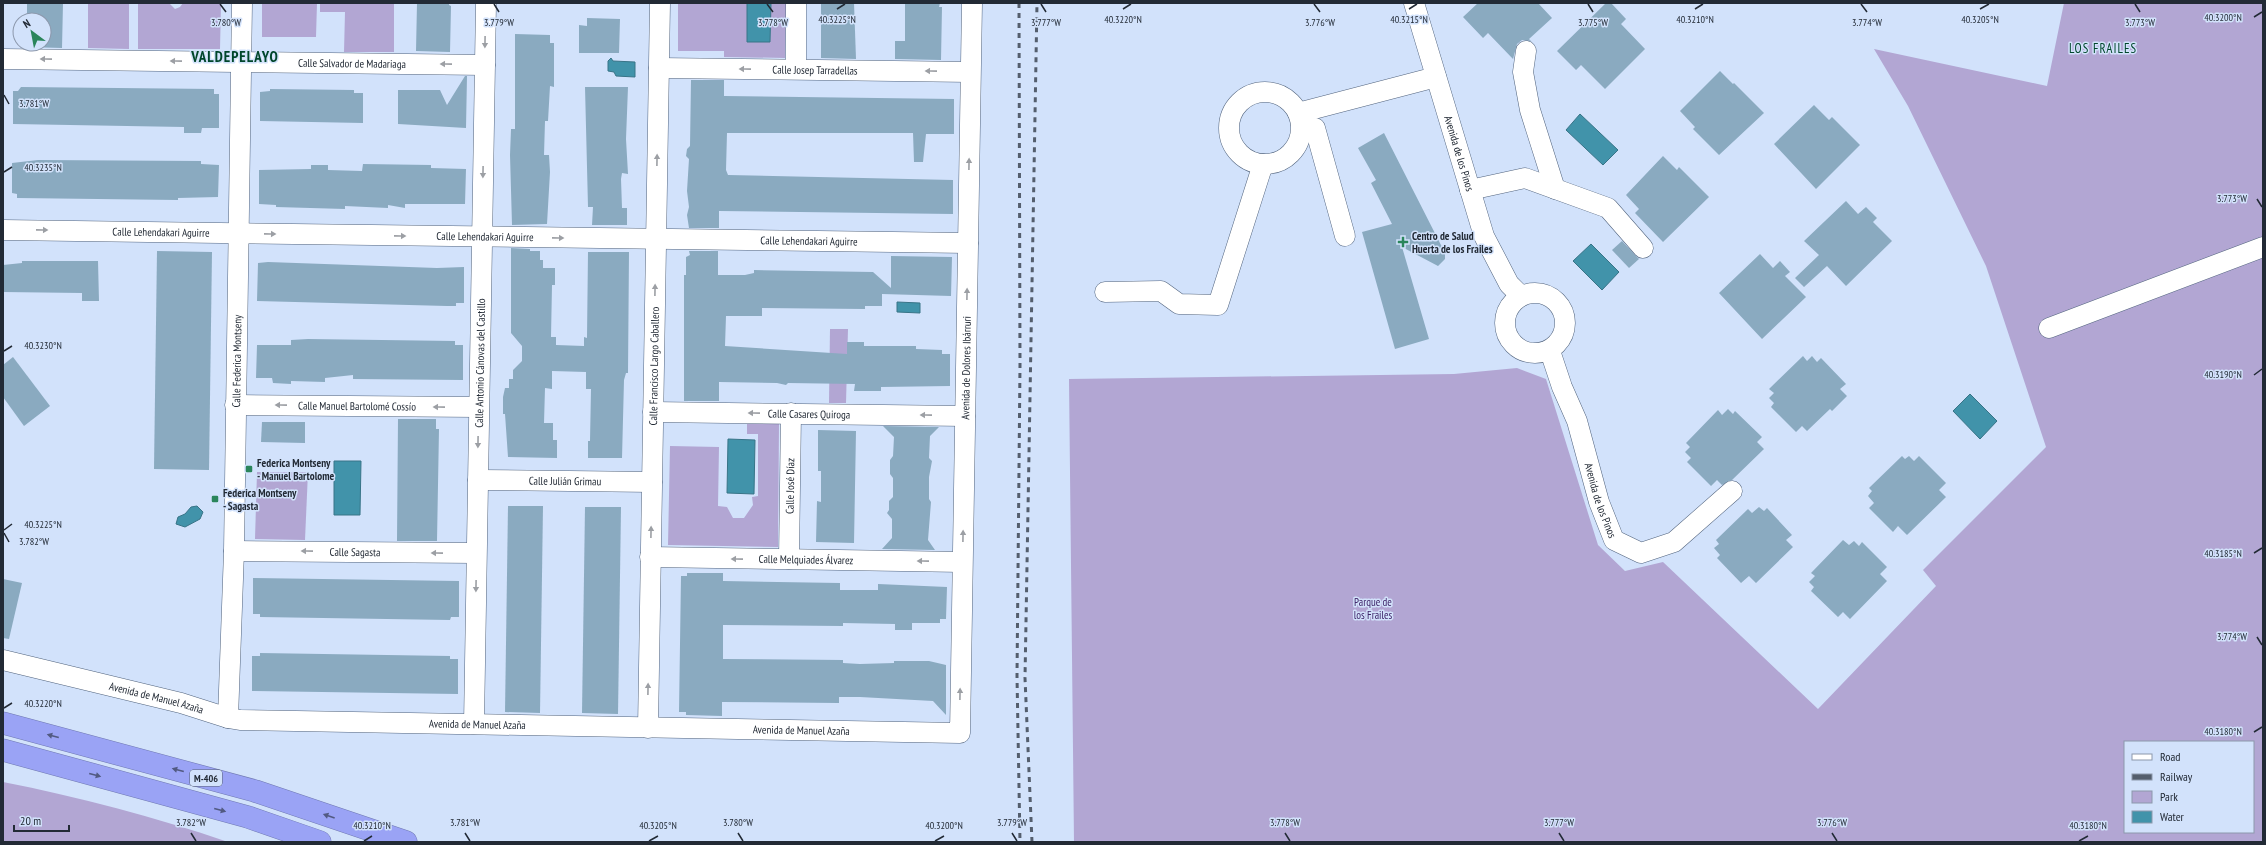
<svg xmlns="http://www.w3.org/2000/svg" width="2266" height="845" font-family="'PT Sans Narrow',sans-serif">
	<rect width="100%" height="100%" fill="#d2e2fb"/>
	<!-- green -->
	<g fill="#b2a6d3" fill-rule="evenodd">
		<polygon points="88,3 129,3 129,49 88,48"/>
		<polygon points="138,3 169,3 175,9 180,7 183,3 221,3 220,49 138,49"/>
		<polygon points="262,3 317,3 316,37 262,37"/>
		<polygon points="320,3 394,3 394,52 344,52 345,12 320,12"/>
		<polygon points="678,3 747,3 747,42 770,42 771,3 786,3 785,58 724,57 724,51 678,51"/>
		<path d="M 2064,3 L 2263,3 L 2263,842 L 1074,842 L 1069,379 L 1454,374 L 1517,368 L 1546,379 L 1598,545 L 1625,571 L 1663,562 L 1818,709 L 1936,586 L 1923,570 L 2046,447 L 1986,266 L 1908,106 L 1874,49 L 2047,86 ZM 2125,742 L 2253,742 L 2253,832 L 2125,832 Z"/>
		<polygon points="830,329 848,329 846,403 829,403"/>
		<polygon points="747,424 779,424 778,547 668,545 670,446 719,447 718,506 727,507 733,518 744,518 753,505 752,497 758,496 758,434 747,434"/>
		<polygon points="257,472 308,472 305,540 255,539"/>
		<path d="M 3,782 C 79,797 155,817 228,842 L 3,842 Z"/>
	</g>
	<!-- water -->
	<g fill="#4193aa" stroke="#387487">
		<polygon points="747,3 771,3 770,42 747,42"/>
		<polygon points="611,58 613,61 635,62 635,77 616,76 614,72 608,71 608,61"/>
		<polygon points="1580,114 1618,150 1603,165 1566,130"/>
		<polygon points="1591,244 1619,272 1602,290 1573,261"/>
		<polygon points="897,302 920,303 920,313 897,312"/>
		<polygon points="1970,394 1997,421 1980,439 1953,411"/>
		<polygon points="728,439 755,440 754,494 727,493"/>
		<polygon points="334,461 361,461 360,515 334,515"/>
		<polygon points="197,506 203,512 200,519 185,527 176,524 178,517 185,514 191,507"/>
	</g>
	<!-- building -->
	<g fill="#8aaac0">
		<polygon points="27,3 63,3 62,48 26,47 26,44 44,44 44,20 27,20"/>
		<polygon points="417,3 449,3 449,5 451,6 450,52 416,51"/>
		<polygon points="821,3 854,3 856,59 821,58"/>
		<polygon points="905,3 940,3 939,7 942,7 941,60 895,59 895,41 905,41"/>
		<polygon points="1478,3 1538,3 1552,18 1529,39 1531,41 1522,40 1517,44 1513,59 1488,33 1483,38 1463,17"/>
		<polygon points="1606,3 1611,3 1626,19 1621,24 1645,49 1605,89 1581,65 1576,70 1557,51"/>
		<polygon points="587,18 620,19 619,53 579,53 579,25 587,26"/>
		<polygon points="515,34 550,35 550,43 554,43 554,87 550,86 548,121 545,121 544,155 549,155 550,172 547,224 512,225 510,155 511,129 515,129"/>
		<polygon points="1720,71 1733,84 1734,83 1764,113 1719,155 1693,129 1695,127 1680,111"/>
		<polygon points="465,76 467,76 466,128 398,124 398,90 440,90 447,105"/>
		<polygon points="691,80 724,80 724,96 954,99 954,134 926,134 923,162 914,162 913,133 727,133 726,170 728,175 953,180 953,214 719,211 719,228 689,228 687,215 689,207 687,191 689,159 686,156 687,149 690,146"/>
		<polygon points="21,87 214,89 214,94 219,94 219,128 202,128 201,133 184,133 184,127 13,124 13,91 18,91"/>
		<polygon points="585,87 628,87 626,139 628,174 622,173 621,179 622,208 627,208 627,225 592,225 593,207 588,207"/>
		<polygon points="270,89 354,90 354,93 363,93 363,123 260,121 260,92 270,91"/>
		<polygon points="1814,105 1829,120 1832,117 1860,145 1816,189 1774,144"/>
		<polygon points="1384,133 1445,253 1445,259 1438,266 1402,247 1429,339 1395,349 1362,232 1392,224 1371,183 1376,180 1358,148"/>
		<polygon points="1663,156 1677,170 1679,167 1709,197 1663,242 1635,213 1639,209 1626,195"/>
		<polygon points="38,160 201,161 201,164 219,165 218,197 178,198 178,200 17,198 17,194 12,193 12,163"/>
		<polygon points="363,164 431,165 431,168 466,169 465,204 405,204 405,208 388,205 388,208 345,206 345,209 276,207 276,205 259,204 259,170 311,169 311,165 328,165 328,170 362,171"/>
		<polygon points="1846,201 1858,214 1866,207 1877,218 1873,222 1892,241 1846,286 1827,266 1804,287 1795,278 1819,255 1804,241"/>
		<polygon points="1622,241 1639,259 1629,268 1612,250"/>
		<polygon points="511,248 530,249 530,251 540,251 540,260 543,260 543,268 555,268 555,285 552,285 551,337 556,337 556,345 584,346 584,337 587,338 588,252 629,252 628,373 626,373 624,380 622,458 588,458 588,441 590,441 591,389 586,389 586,372 552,371 552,389 545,388 544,423 553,423 553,440 557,440 557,458 508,457 505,414 503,414 503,397 505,388 509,388 509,379 513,379 513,370 522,361 522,346 511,333"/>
		<polygon points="157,251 212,252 209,470 154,469"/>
		<polygon points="689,251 718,251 718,275 745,275 754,273 754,270 873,272 891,288 891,256 952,257 951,296 882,294 882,306 865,306 865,309 762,308 762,316 726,316 725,346 847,354 847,342 864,342 864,346 916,346 916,349 942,350 942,354 950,354 950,386 881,387 881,391 854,391 855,384 788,383 786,385 777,383 719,382 719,401 684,401 684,275 686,275 686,257 690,255"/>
		<polygon points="1760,254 1773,268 1780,261 1790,272 1785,276 1806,297 1762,339 1719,293"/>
		<polygon points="22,261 98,261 99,301 82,301 82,293 3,292 3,265 22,263"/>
		<polygon points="268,262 437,268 464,267 464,303 456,303 456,306 447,306 257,301 258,263"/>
		<polygon points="308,339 455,341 455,345 463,345 463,380 353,379 353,375 325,378 325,382 291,381 291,384 273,383 272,378 256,378 257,345 291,345 291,340"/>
		<polygon points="1803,356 1807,361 1812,356 1817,362 1821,358 1846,384 1840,389 1847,396 1832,411 1830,409 1807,431 1802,426 1796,432 1771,407 1774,403 1769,398 1774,393 1769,389"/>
		<polygon points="13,357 50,406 24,426 3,397 3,365"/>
		<polygon points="1728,409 1733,414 1735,411 1762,437 1757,442 1764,449 1732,480 1722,485 1717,480 1711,486 1687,462 1691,458 1685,452 1690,447 1686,443 1718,410 1722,415"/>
		<polygon points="398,419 436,419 436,429 439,429 437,541 397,541"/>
		<polygon points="262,422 305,422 305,443 261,442"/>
		<polygon points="883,426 939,427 930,436 929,458 932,461 929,477 929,499 931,502 928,540 935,550 882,549 892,538 892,519 887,513 889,510 889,501 893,497 893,478 890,474 890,460 893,456 894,437"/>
		<polygon points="818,430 856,431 854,543 816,542 817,501 821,502 821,471 818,471"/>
		<polygon points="1902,456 1905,459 1909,456 1914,461 1919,456 1946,483 1939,490 1946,497 1907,535 1898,526 1893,532 1869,508 1874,503 1868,496 1872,491 1869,488"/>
		<polygon points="508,506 543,506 540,713 505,712"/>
		<polygon points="585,507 621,507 618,714 582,713"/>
		<polygon points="1759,507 1764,511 1767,508 1792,535 1786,540 1793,547 1756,583 1749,576 1741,583 1717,558 1720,555 1714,548 1719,544 1716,540 1748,509 1752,513"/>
		<polygon points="1843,540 1849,545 1854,541 1859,546 1862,542 1887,567 1880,574 1887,581 1850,619 1843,612 1838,617 1811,591 1814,587 1809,582 1815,576 1811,573"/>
		<polygon points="687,573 723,573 723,581 840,583 840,590 878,590 878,584 947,587 946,619 940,619 940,623 912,623 912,630 895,630 895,624 843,623 843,626 723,625 723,659 843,660 843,663 860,664 894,663 894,661 929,661 946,665 946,715 933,701 860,697 839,697 839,703 722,702 722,716 686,715 686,712 679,712 681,576 687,576"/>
		<polygon points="253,578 459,581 459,617 451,617 450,620 260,617 260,614 253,614"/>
		<polygon points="3,579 22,583 9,639 3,638"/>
		<polygon points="260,653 450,656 450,659 458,659 458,694 252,691 252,656 260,656"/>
	</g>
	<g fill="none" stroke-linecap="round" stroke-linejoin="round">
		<!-- minor casing -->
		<g stroke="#52647e" stroke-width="21">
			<g id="minor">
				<path id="s1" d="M 1414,3 L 1484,236 L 1509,284 L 1521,296"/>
				<polyline points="1526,51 1523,72 1530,110 1555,189"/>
				<path id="s2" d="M 3,59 L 485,65"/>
				<path id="s3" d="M 659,68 L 970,72"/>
				<polyline points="796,69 796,3"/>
				<circle cx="1265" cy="128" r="36"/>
				<polyline points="1298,113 1436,77"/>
				<polyline points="1301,124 1315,128 1345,236"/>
				<polyline points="1470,190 1525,178 1608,208 1643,248"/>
				<path id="s4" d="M 3,230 L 968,243"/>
				<polyline points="1105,292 1161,291 1179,304 1218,305 1263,164"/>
				<circle cx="1535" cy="323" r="30"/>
				<polyline points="2049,328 2263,247"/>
				<path id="s5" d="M 1550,351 L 1562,387 L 1577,421 L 1599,502 L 1614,540 L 1641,553 L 1674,542 L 1732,491"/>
				<path id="s6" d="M 235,405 L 478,407"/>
				<path id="s7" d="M 653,412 L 965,416"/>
				<path id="s8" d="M 478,480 L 652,482"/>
				<path id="s9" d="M 234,551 L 476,553"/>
				<path id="s10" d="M 650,557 L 962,562"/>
				<path id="s11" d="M 789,559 L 791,413"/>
				<path id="s12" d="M 3,660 L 181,703 L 228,718 L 240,720 L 960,733 L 972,3"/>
				<path id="s13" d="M 228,718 L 234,551 L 242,3"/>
				<path id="s14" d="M 474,724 L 486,3"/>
				<path id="s15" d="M 648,728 L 660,3"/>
			</g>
		</g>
		<!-- highway casing -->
		<g stroke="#7079b2" stroke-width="23">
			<g id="highway">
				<polyline points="3,723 255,791 406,842"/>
				<polyline points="3,750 248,817 320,842"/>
			</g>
		</g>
		<!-- minor -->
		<use href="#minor" stroke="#fff" stroke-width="20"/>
		<!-- highway -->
		<use href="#highway" stroke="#9aa3f5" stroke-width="22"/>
		<!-- rail -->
		<g stroke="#545e6d" stroke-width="3" stroke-dasharray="5 5" stroke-linecap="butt">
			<polyline points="1019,3 1020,365 1017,676 1020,842"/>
			<polyline points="1032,842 1025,678 1037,3"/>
		</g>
	</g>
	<!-- one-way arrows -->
	<defs><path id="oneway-solid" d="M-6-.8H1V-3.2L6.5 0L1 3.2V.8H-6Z"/></defs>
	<g fill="#9c9fa4">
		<use href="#oneway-solid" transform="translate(485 42) rotate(91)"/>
		<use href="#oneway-solid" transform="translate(46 59) rotate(-179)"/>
		<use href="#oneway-solid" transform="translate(176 61) rotate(-179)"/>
		<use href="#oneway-solid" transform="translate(446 64) rotate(-179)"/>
		<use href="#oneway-solid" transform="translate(745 69) rotate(-179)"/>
		<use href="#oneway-solid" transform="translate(931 71) rotate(-179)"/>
		<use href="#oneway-solid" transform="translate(657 160) rotate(-89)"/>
		<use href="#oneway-solid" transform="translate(969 164) rotate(-89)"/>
		<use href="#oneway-solid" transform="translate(483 172) rotate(91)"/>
		<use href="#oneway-solid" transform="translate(42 230) rotate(1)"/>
		<use href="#oneway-solid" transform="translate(270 234) rotate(1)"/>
		<use href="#oneway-solid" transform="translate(400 236) rotate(1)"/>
		<use href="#oneway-solid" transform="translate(558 238) rotate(1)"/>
		<use href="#oneway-solid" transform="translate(655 290) rotate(-89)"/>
		<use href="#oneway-solid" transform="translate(967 294) rotate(-89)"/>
		<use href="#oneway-solid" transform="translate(281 405) rotate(-179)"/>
		<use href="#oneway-solid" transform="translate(439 407) rotate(-179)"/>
		<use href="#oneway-solid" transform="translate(754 413) rotate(-179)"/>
		<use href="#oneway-solid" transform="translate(926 415) rotate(-179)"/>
		<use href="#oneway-solid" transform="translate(478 442) rotate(91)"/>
		<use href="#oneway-solid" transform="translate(651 532) rotate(-89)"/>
		<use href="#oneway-solid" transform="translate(963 536) rotate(-89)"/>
		<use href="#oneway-solid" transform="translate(307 551) rotate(-179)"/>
		<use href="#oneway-solid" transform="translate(437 553) rotate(-179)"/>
		<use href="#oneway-solid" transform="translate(737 559) rotate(-179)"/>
		<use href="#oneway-solid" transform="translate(923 561) rotate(-179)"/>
		<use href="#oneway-solid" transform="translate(476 586) rotate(91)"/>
		<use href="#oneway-solid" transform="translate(648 689) rotate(-89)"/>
		<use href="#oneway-solid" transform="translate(960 694) rotate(-89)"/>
	</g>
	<g fill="#525a82">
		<use href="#oneway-solid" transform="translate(53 736) rotate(-165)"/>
		<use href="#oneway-solid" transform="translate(178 770) rotate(-165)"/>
		<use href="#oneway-solid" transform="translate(95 775) rotate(15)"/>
		<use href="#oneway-solid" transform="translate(220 810) rotate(15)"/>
		<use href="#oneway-solid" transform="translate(329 816) rotate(-161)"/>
	</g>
	<!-- ticks -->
	<path fill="none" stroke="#222a35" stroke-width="1.5" d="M 220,4 L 226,12M 494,4 L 499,12M 767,4 L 773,12M 1041,4 L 1046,12M 1314,4 L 1320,12M 1588,4 L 1593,12M 1861,4 L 1867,12M 2135,4 L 2140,12M 837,9 L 845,4M 1123,9 L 1131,4M 1409,9 L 1417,4M 1695,9 L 1703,4M 1980,9 L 1989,4M 2254,17 L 2262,12M 4,95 L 9,104M 4,172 L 12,167M 2257,199 L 2262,207M 4,351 L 12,346M 2254,375 L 2262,369M 4,530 L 12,524M 4,533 L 9,542M 2254,553 L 2262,548M 2257,637 L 2262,645M 4,708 L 12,703M 2254,732 L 2262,727M 191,833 L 196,841M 465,833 L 470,841M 738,833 L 743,841M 1012,833 L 1017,841M 1285,833 L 1290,841M 1559,833 L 1564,841M 1832,833 L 1837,841M 364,841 L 372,836M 649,841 L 658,836M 935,841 L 944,836M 2079,841 L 2088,836"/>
	<!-- markers -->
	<g fill="#2a855b" stroke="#d2e2fb" stroke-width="1.5">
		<path d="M1401 236h4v4h4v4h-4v4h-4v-4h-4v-4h4z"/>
		<rect x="245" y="465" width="8" height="8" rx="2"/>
		<rect x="211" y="495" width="8" height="8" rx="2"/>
	</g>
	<g text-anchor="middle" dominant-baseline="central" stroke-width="3" stroke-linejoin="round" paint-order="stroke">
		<!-- shield labels -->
		<rect fill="#d2e2fb" stroke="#576170" stroke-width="1" x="190" y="770" width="32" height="16" rx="3"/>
		<g font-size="10" font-weight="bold" fill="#222a35">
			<text x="206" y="778">M-406</text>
		</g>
		<!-- street labels -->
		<g font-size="11" fill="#222a35" stroke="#d2e2fb">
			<text stroke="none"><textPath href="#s2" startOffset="349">Calle Salvador de Madariaga</textPath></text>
			<text stroke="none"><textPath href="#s3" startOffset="156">Calle Josep Tarradellas</textPath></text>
			<text stroke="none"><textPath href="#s1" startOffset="157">Avenida de los Pinos</textPath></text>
			<text stroke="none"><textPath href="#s4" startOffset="158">Calle Lehendakari Aguirre</textPath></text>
			<text stroke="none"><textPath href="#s4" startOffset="482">Calle Lehendakari Aguirre</textPath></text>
			<text stroke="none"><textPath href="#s4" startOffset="806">Calle Lehendakari Aguirre</textPath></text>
			<text stroke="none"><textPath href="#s13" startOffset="357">Calle Federica Montseny</textPath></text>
			<text stroke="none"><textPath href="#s14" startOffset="361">Calle Antonio Cánovas del Castillo</textPath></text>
			<text stroke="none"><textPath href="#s15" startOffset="362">Calle Francisco Largo Caballero</textPath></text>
			<text stroke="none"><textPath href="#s12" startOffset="1330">Avenida de Dolores Ibárruri</textPath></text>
			<text stroke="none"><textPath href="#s6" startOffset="122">Calle Manuel Bartolomé Cossío</textPath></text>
			<text stroke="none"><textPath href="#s7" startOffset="156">Calle Casares Quiroga</textPath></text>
			<text stroke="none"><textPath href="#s8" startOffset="87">Calle Julián Grimau</textPath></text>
			<text stroke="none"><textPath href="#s11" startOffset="73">Calle José Díaz</textPath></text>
			<text stroke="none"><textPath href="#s5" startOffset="158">Avenida de los Pinos</textPath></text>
			<text stroke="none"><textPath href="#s9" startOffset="121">Calle Sagasta</textPath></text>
			<text stroke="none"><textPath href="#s10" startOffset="156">Calle Melquiades Álvarez</textPath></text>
			<text stroke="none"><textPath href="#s12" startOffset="158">Avenida de Manuel Azaña</textPath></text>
			<text stroke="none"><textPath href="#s12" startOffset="482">Avenida de Manuel Azaña</textPath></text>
			<text stroke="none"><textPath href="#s12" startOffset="806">Avenida de Manuel Azaña</textPath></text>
		</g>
		<!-- poi labels -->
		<g font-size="11" font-weight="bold" fill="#222a35" stroke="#d2e2fb" text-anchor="start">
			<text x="1412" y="236">Centro de Salud<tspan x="1412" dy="13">Huerta de los Frailes</tspan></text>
			<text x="257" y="463">Federica Montseny<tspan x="257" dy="13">- Manuel Bartolome</tspan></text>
			<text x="223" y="493">Federica Montseny<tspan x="223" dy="13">- Sagasta</tspan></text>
		</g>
		<!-- park labels -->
		<g font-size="11" fill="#3d2267" stroke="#d2e2fb">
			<text x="1373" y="602">Parque de<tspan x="1373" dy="13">los Frailes</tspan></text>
		</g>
		<!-- quarter labels -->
		<g font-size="13" letter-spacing="1" fill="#00462b" stroke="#d2e2fb">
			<text x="2103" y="48">LOS FRAILES</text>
		</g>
		<!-- district labels -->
		<g font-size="15" font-weight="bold" letter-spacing="1" fill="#00462b" stroke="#d2e2fb">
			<text x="235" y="56">VALDEPELAYO</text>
		</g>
	</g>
	<g font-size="10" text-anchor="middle" fill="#222a35" stroke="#d2e2fb" stroke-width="3" stroke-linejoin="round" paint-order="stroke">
		<text x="2223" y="21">40.3200°N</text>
		<text x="837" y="23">40.3225°N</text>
		<text x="1123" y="23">40.3220°N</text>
		<text x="1409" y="23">40.3215°N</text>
		<text x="1695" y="23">40.3210°N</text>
		<text x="1980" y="23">40.3205°N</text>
		<text x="226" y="26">3.780°W</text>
		<text x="499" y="26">3.779°W</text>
		<text x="773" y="26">3.778°W</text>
		<text x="1046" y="26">3.777°W</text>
		<text x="1320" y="26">3.776°W</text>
		<text x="1593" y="26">3.775°W</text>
		<text x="1867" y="26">3.774°W</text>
		<text x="2140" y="26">3.773°W</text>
		<text x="34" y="107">3.781°W</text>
		<text x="43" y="171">40.3235°N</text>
		<text x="2232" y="202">3.773°W</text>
		<text x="43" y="349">40.3230°N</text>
		<text x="2223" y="378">40.3190°N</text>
		<text x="43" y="528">40.3225°N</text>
		<text x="34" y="545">3.782°W</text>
		<text x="2223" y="557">40.3185°N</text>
		<text x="2232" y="640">3.774°W</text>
		<text x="43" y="707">40.3220°N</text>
		<text x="2223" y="735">40.3180°N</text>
		<text x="191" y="826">3.782°W</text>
		<text x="465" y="826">3.781°W</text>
		<text x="738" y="826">3.780°W</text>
		<text x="1012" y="826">3.779°W</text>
		<text x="1285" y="826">3.778°W</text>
		<text x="1559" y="826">3.777°W</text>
		<text x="1832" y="826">3.776°W</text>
		<text x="372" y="829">40.3210°N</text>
		<text x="658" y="829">40.3205°N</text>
		<text x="944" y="829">40.3200°N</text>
		<text x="2088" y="829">40.3180°N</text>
	</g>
	<!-- border -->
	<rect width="2266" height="845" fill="none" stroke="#222a35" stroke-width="8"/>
	<!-- legend -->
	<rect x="2124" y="741" width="130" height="92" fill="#d2e2fb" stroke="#8c98ac"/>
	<rect x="2132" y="754" width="20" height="6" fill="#ffffff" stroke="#8c98ac"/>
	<text x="2160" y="761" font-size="12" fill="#222a35">Road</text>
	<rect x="2132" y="774" width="20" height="6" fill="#545e6d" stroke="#8c98ac"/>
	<text x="2160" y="781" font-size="12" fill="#222a35">Railway</text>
	<rect x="2132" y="791" width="20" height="12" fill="#b2a6d3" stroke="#8c98ac"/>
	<text x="2160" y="801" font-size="12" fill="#222a35">Park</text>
	<rect x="2132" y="811" width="20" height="12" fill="#4193aa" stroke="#8c98ac"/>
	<text x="2160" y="821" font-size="12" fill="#222a35">Water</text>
	<!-- north arrow -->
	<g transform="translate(32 32) rotate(328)"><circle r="19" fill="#d2e2fb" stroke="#8c98ac"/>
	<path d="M0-3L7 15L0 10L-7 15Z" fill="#2a855b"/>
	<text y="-6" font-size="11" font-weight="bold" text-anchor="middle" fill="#222a35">N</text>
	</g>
	<!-- scale -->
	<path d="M14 825v6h55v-6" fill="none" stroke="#222a35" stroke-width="2"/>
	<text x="20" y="825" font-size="12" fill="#222a35" stroke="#d2e2fb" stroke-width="3" paint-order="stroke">20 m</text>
</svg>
